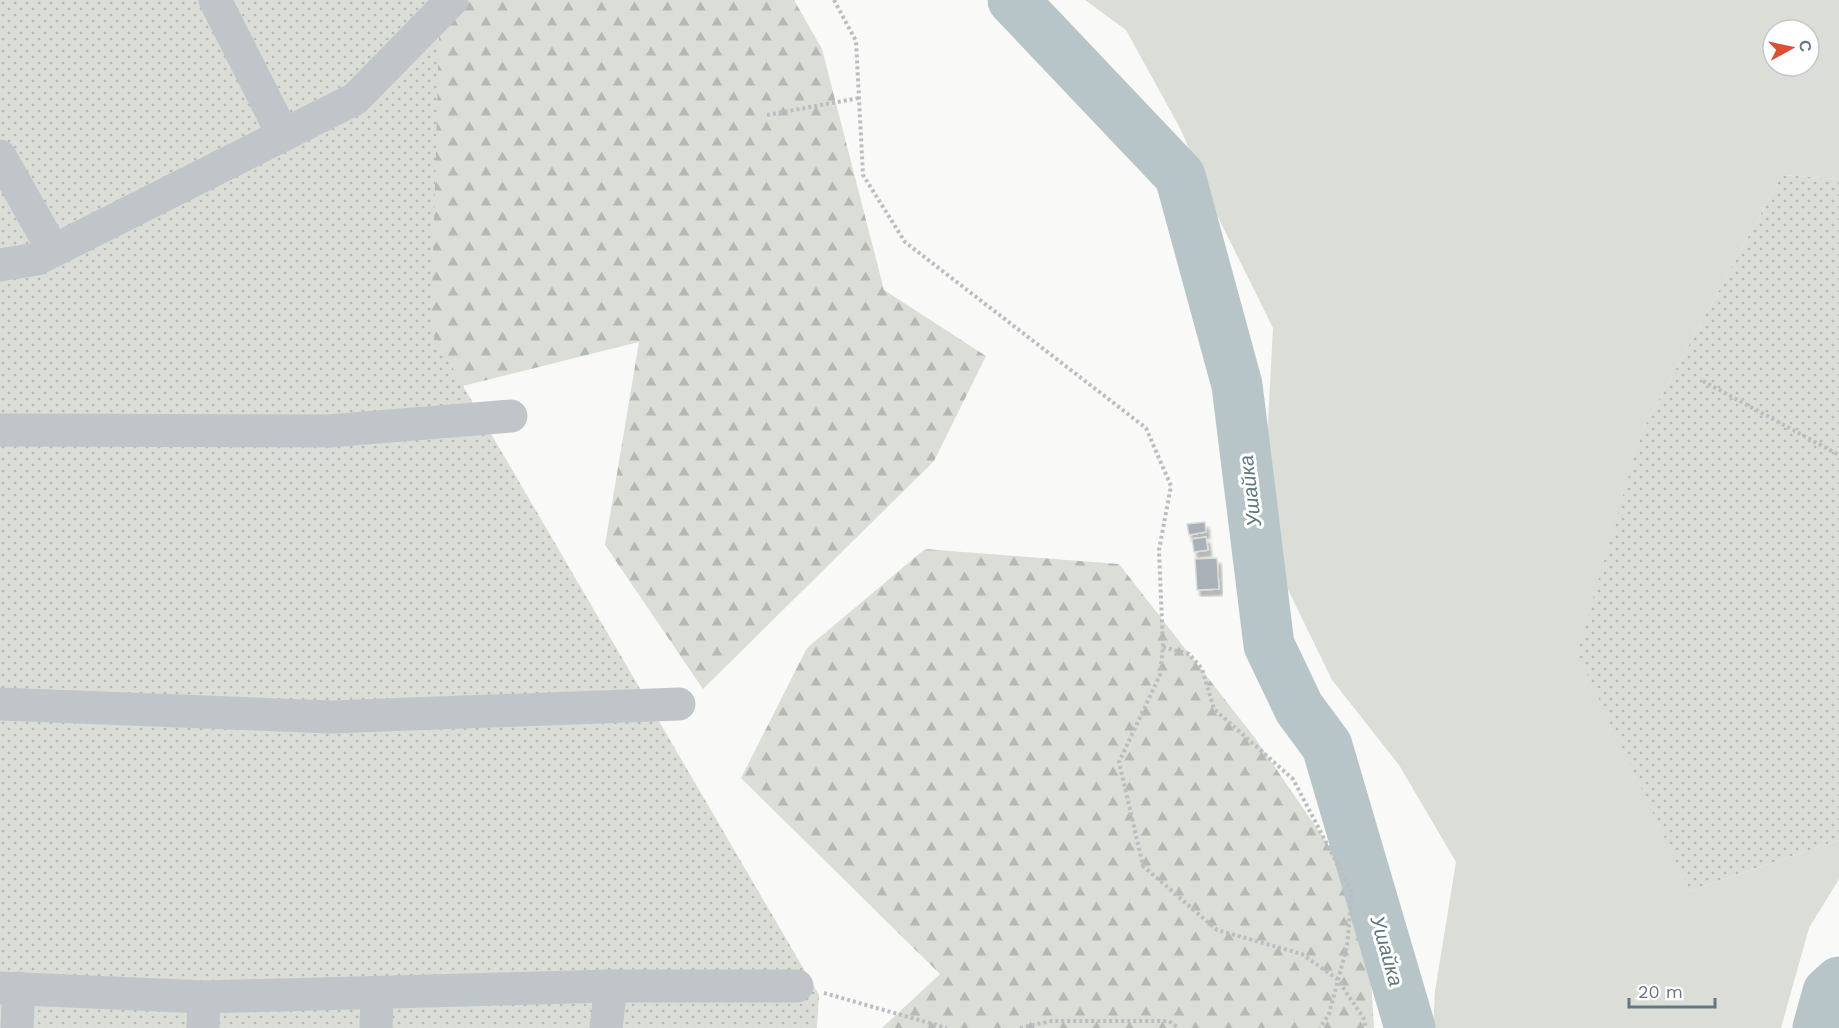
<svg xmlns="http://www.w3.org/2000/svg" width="1839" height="1028" font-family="'Work Sans',sans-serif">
	<defs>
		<pattern id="forest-firs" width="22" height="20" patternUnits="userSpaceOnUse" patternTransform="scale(1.5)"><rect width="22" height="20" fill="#daded7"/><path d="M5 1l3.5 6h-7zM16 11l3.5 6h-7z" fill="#b5b9b4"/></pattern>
		<pattern id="garden-dots" width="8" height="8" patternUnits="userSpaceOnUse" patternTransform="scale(1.5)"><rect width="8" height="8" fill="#daded7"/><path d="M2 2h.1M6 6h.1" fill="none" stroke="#b5b9b4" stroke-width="1.8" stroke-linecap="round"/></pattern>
		<filter id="shadow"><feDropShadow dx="3.5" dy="6" stdDeviation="1.5" flood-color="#0004"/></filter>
	</defs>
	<rect width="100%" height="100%" fill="#f9f9f7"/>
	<!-- green -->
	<path fill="#daded7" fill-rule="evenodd" d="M 1085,0 L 1839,0 L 1839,179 L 1782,175 L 1642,431 L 1690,891 L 1839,840 L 1839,879 L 1809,928 L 1781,1028 L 1433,1028 L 1435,991 L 1456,862 L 1399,765 L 1332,680 L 1278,569 L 1267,441 L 1273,328 L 1214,209 L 1181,130 L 1126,30 ZM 1773,30 L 1809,30 L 1809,66 L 1773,66 Z"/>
	<!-- forest -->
	<g fill="url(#forest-firs)">
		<polygon points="418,0 794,0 822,49 884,290 986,356 934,461 703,689 605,545 639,342 435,393 405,21"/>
		<polygon points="925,549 1119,564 1255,738 1366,900 1374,1028 882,1028 940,974 741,778 807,648"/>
	</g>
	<!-- garden -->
	<g fill="url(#garden-dots)">
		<polygon points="0,0 440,0 431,331 819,995 817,1028 0,1028"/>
		<polygon points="1782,175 1839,179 1839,840 1690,891 1577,653 1642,431"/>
	</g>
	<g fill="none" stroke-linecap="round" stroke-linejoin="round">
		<!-- river -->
		<g stroke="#b8c5c8" stroke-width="51">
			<polyline points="1013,0 1180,176 1237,385 1269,645 1299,708 1327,746 1410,1028"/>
			<polyline points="1818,1028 1828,992 1839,982"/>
		</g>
	</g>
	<!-- building -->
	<g fill="#a8b1b7" stroke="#dbdbda" stroke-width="1.5" filter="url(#shadow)">
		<polygon points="1205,522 1206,532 1189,535 1187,524"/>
		<polygon points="1206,537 1208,550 1194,552 1192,539"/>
		<polygon points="1217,558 1219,589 1197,590 1195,559"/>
	</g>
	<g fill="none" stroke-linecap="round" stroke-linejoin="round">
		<!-- path -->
		<g stroke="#bbbec1" stroke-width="4" stroke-dasharray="3 3" stroke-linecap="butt">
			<polyline points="834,0 856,41 863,175 905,242 1146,428 1171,486 1159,550 1163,647 1160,675 1119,762 1143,866 1217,930 1302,954 1337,979 1363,1017 1366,1028"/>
			<polyline points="767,115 859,98"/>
			<polyline points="1703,381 1839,455"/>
			<polyline points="1163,647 1189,654 1202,669 1214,709 1293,779 1352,892 1347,946 1329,1014 1320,1028"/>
			<polyline points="824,993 947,1028"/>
			<polyline points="1020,1028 1052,1021 1169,1021 1179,1028"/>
		</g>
		<!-- minor -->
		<g stroke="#c0c5c9" stroke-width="33">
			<polyline points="215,0 283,135"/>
			<polyline points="0,156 53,250"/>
			<polyline points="0,265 37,259 355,99 452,0"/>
			<polyline points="0,430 329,431 511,416"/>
			<polyline points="0,704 331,717 679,704"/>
			<polyline points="0,988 204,997 611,986 797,986"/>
			<polyline points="17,1028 19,988"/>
			<polyline points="203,1028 204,997"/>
			<polyline points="376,1028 377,993"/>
			<polyline points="606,1028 611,986"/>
		</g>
	</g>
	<g text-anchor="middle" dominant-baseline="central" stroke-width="6" stroke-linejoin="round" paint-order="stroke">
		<!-- water labels -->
		<g font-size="20" font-style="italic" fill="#60767b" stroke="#fff">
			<text transform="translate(1250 491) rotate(-97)">Ушайка</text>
			<text transform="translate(1387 951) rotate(74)">Ушайка</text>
		</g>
	</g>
	<!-- north arrow -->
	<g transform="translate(1791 48) rotate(82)"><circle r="28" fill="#ffffff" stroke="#c2c9cd" stroke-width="1.5"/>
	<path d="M0-4.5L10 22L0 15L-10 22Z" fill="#dd4e34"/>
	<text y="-9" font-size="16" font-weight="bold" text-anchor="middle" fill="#667781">С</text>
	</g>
	<!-- scale -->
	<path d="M1629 998v9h86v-9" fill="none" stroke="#667781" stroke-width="3"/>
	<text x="1638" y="998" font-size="18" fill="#667781" stroke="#ffffff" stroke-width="4.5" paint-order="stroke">20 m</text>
</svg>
